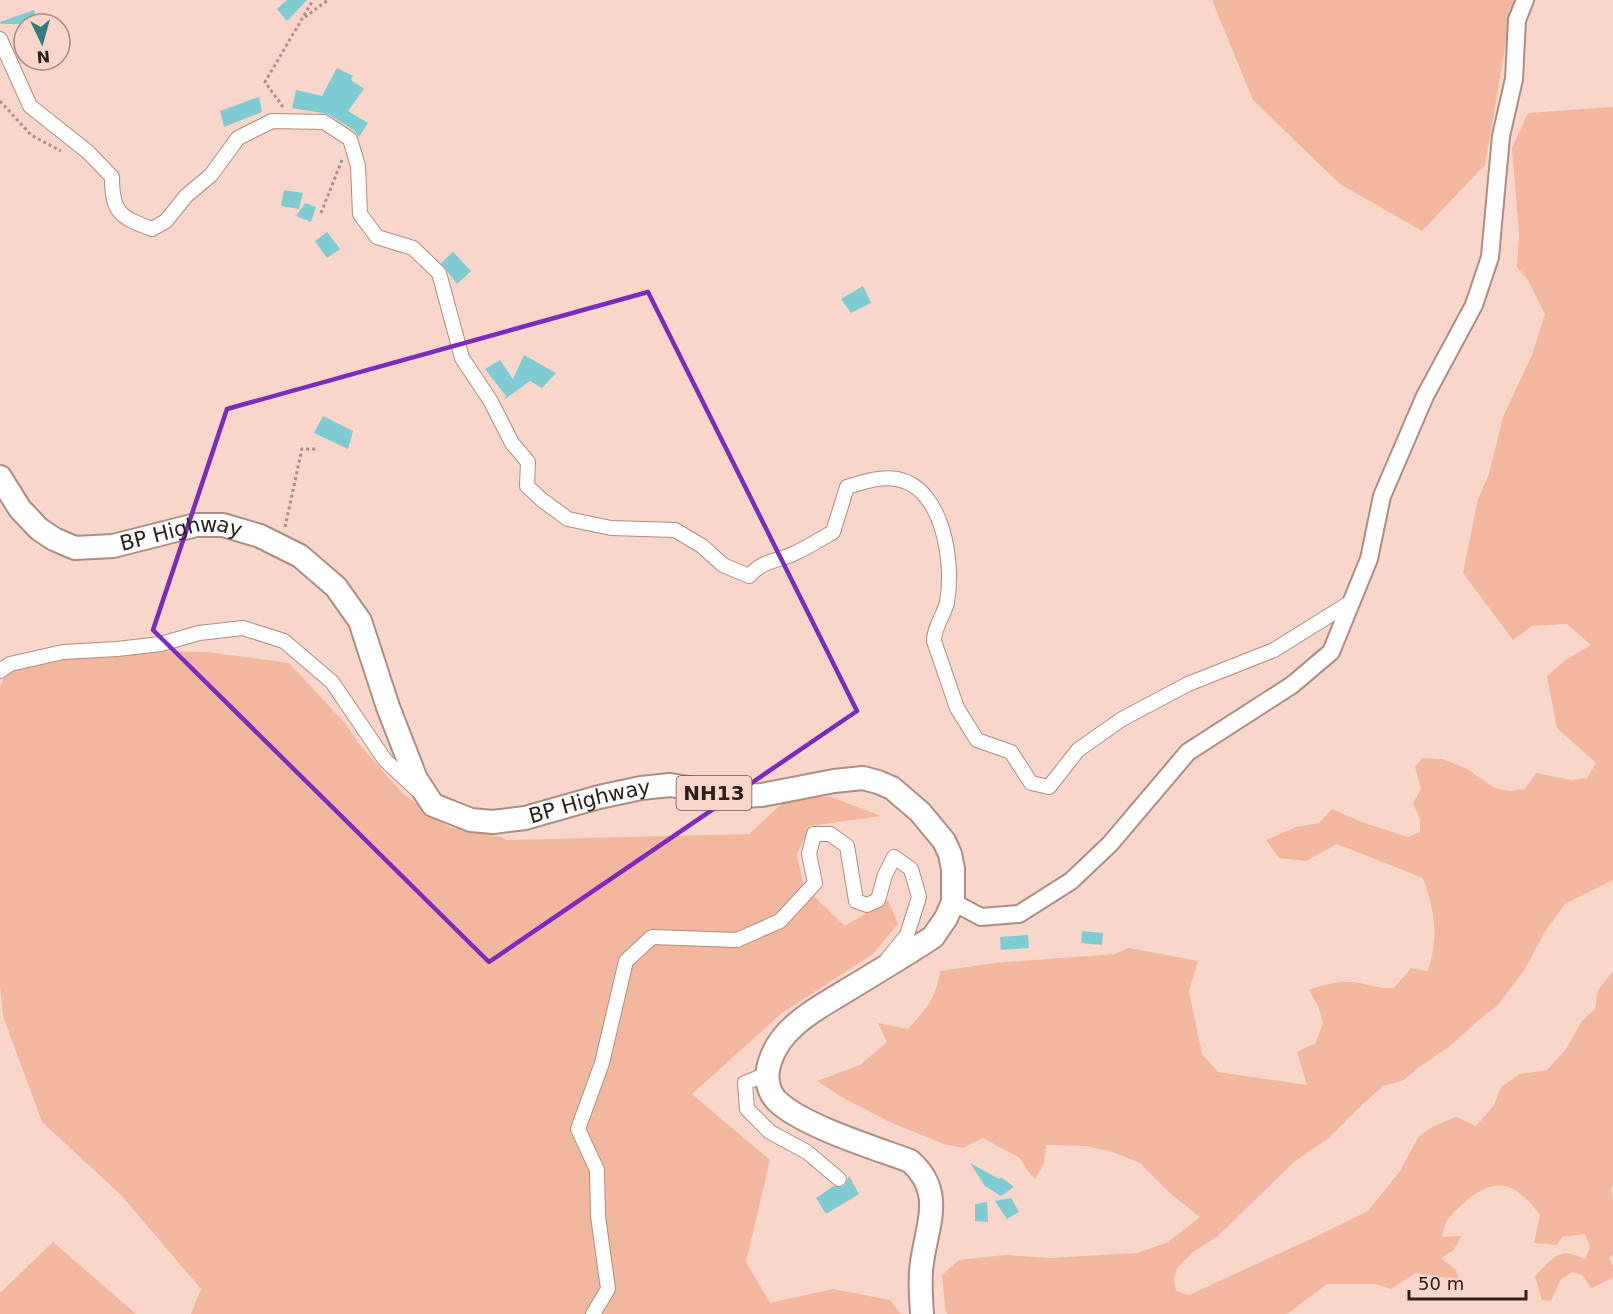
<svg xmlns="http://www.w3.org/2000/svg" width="1613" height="1314" font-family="'DejaVu Sans',sans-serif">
	<rect width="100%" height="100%" fill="#f8d6c9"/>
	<!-- green -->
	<g fill="#f3b7a0">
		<polygon points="1212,0 1518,0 1512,7 1485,165 1422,231 1340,184 1253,100"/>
		<path d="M 1611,107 L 1613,108 L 1613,880 L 1565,904 L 1546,930 L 1523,972 L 1498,1005 L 1480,1019 L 1450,1046 L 1418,1068 L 1404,1080 L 1383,1086 L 1362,1105 L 1329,1138 L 1295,1161 L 1218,1236 L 1193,1252 L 1177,1268 L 1174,1280 L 1176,1291 L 1189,1295 L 1313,1238 L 1368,1211 L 1400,1171 L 1419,1136 L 1434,1126 L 1456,1117 L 1476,1126 L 1494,1105 L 1501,1087 L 1520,1074 L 1547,1070 L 1566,1049 L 1582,1021 L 1595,1009 L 1598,990 L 1613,971 L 1613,1187 L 1611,1188 L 1613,1198 L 1613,1254 L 1609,1258 L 1613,1266 L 1613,1278 L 1591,1288 L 1582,1275 L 1572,1272 L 1561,1279 L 1551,1301 L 1542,1300 L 1535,1276 C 1554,1258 1557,1246 1585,1259 L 1590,1247 L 1585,1234 L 1562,1237 L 1557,1245 L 1534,1243 L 1540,1215 C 1516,1183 1496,1174 1464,1203 C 1450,1216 1446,1217 1442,1237 L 1461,1236 L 1454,1250 L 1441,1258 L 1456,1270 L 1459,1280 L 1416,1273 L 1391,1289 L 1376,1284 L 1327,1284 L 1287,1314 L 947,1314 L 945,1308 L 942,1275 L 959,1260 L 1005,1255 L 1050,1258 L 1137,1253 L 1168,1242 L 1200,1217 L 1172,1195 L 1140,1163 L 1113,1152 L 1087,1146 L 1046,1145 L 1044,1163 L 1035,1179 L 1027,1170 L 1020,1158 L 983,1138 L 963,1148 L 944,1144 L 892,1123 L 845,1099 L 817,1081 L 860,1065 L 887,1042 L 878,1023 L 908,1029 C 926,1009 936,999 940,971 L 995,963 L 1115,954 L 1129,948 L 1198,961 L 1189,991 L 1202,1054 L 1218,1072 L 1307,1085 L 1297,1052 L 1316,1043 L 1323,1023 L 1318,1006 L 1309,990 C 1322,985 1337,981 1351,982 C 1367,983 1376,989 1394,988 L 1411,968 L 1428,971 C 1439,935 1435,913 1423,878 L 1337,844 L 1306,861 L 1279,858 L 1266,840 L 1296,827 L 1319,823 L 1332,809 L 1364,823 L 1408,837 L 1420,832 L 1420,819 L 1413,803 L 1421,789 L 1415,767 L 1422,758 L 1442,759 L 1465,768 L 1495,788 L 1509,791 L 1525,789 L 1536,773 L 1571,780 L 1587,778 L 1596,763 L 1557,728 L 1547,676 L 1567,659 L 1591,645 L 1567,624 L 1532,626 L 1513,640 L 1463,573 L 1478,499 L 1489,474 L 1503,417 L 1532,355 L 1545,314 L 1528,280 L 1517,267 L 1519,233 L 1512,148 L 1528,113 Z"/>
		<polygon points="81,651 207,652 289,663 345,723 360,745 402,793 449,827 501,837 507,840 749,834 789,797 831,797 881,816 810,826 797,855 804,887 845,926 888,900 898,924 873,954 782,1013 692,1094 770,1160 746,1262 770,1303 833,1289 890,1300 901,1314 191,1314 201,1289 121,1195 42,1122 3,1016 0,986 0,687 10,664"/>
		<polygon points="53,1242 136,1314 0,1314 0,1293"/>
	</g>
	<!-- building -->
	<g fill="#7ecbd3">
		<polygon points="287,0 307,0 287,21 277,9"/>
		<polygon points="34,10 38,24 1,24 0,22"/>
		<polygon points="337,68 353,76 351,80 364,89 348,111 368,123 359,137 355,131 328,114 292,108 296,90 322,96"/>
		<polygon points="259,97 262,112 224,127 220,111"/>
		<polygon points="284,190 303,193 299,209 281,206"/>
		<polygon points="305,203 316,207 311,222 296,216"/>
		<polygon points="327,232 340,249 327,258 315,241"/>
		<polygon points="453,252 471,271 457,284 441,263"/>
		<polygon points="863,286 871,303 851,313 841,299"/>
		<polygon points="524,355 556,373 542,388 530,381 504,400 506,396 485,369 500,360 513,379"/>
		<polygon points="323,416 353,431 348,449 314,433"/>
		<polygon points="1082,931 1103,933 1102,945 1081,943"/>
		<polygon points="1028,935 1029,948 1001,950 1000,937"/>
		<polygon points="970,1163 999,1179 1001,1177 1014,1187 1001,1196 985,1186"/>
		<polygon points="849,1176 859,1194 826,1214 816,1198 834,1186 843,1187 846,1184"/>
		<polygon points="1011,1198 1019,1212 1007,1219 995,1201"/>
		<polygon points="987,1202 988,1222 975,1221 975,1204"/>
	</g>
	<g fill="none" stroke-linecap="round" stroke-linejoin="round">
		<!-- minor casing -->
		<g stroke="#ad8e82" stroke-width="16">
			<g id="minor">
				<path d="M 0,39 L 30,106 L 88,152 L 112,177 C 112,213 120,217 152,229 L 166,221 L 186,196 L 211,175 L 238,138 L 272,121 L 324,122 L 350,139 L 358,166 L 360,214 L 377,237 L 413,248 L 439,273 L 462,358 L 490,400 L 512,443 L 528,462 L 527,486 L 542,500 L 568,519 L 611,528 L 675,530 L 702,546 L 723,565 L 749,576 C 764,559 777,562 795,553 C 808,547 821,539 833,532 L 847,487 C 863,482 880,476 897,479 C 944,488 954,564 947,602 C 944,616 934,626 934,641 L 957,708 L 977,740 L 1011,752 L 1031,783 L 1049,787 L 1078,750 L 1122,719 L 1188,684 L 1274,650 L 1351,602"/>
				<polyline points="0,671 10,664 63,652 117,649 161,644 199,633 243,628 284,641 332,682 385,760 417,790"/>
				<polyline points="767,1074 745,1083 747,1109 770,1132 807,1152 839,1179"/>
				<polyline points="593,1314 608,1289 598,1216 597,1170 578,1129 602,1063 626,961 652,937 737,940 780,921 815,883 809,854 814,834 830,834 847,846 856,901 867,905 878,900 885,875 894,857 911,869 919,897 907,935 886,961"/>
			</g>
		</g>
		<!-- tertiary casing -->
		<g stroke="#ad8e82" stroke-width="20">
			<polyline id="tertiary" points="953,902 981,917 1019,914 1071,881 1110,844 1188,752 1292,685 1331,652 1369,559 1382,496 1425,396 1474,305 1490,257 1501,136 1514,79 1517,20 1525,0"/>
		</g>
		<!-- trunk casing -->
		<g stroke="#ad8e82" stroke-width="26">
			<g id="trunk">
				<path id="s1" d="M 0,477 L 20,509 L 39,529 L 54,539 L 75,548 L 113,546 L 196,525 L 223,525 L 260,536 L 300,556 L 336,587 L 360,621 L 388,707 L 416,779 L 433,805 L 471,820 L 493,822 L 525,818 L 599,797 L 641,788 L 670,785 L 740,796 L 762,795 L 834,781 L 863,778 L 878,782 L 892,788 L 920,812 L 944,841 L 950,854 L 953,869 L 953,902 L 946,918 L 933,937 C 904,956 874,974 844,992 C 828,1002 809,1012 795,1025 C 775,1042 755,1078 777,1101 C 803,1126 875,1148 910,1161 C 948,1194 924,1230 921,1271 C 920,1285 921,1300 922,1314"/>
			</g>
		</g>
		<!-- path -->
		<g stroke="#a99086" stroke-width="3" stroke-dasharray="3 3" stroke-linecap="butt">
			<polyline points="305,17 328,0"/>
			<polyline points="0,101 31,135 61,151"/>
			<polyline points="283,107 265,82 313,0"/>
			<polyline points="321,213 342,160"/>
			<polyline points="285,527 302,449 317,449"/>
		</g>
		<!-- minor -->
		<use href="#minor" stroke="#fff" stroke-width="14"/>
		<!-- tertiary -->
		<use href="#tertiary" stroke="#fff" stroke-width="16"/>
		<!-- trunk -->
		<use href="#trunk" stroke="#fff" stroke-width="22"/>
	</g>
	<!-- marked area -->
	<path fill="none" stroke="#7b2cbf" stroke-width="4.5" stroke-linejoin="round" d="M 648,292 L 857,711 L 489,962 L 153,630 L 227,409 Z"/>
	<g text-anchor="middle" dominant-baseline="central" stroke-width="4.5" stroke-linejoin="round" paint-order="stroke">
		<!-- shield labels -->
		<rect fill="#f8d6c9" stroke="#69574f" stroke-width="1.5" x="676.5" y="776" width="75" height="34" rx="4.5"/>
		<g font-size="20" font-weight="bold" fill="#2c201b">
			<text x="714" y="793">NH13</text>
		</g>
		<!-- street labels -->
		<g font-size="21" fill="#2c201b" stroke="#f8d6c9">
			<text stroke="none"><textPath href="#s1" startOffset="214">BP Highway</textPath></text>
			<text stroke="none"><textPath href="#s1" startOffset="790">BP Highway</textPath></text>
		</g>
	</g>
	<!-- north arrow -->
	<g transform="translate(42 42) rotate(175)"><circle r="28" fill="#f8d6c9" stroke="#a68d83" stroke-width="1.5"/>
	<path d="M0-4.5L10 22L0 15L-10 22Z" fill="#317a81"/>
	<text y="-9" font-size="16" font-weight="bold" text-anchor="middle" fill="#2c201b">N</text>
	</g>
	<!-- scale -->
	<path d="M1409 1290v9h117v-9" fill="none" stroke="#2c201b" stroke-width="3"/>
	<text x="1418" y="1290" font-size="18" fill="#2c201b" stroke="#f8d6c9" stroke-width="4.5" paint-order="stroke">50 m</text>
</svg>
